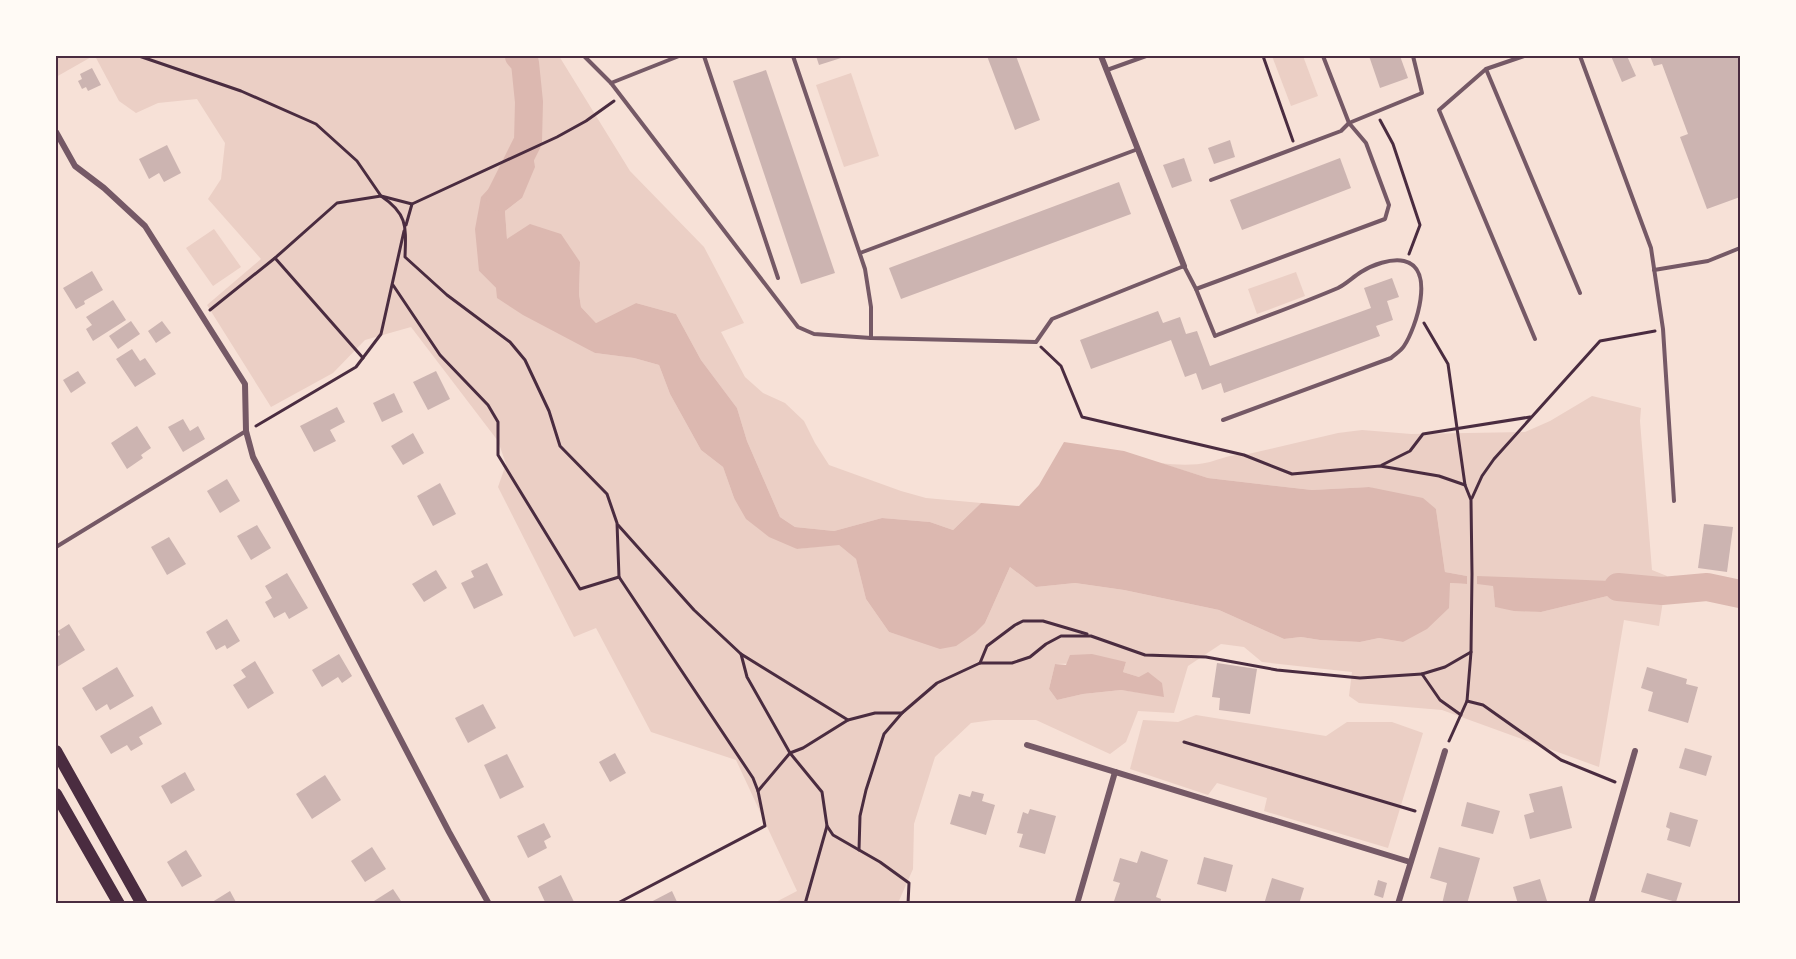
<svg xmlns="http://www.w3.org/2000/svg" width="1796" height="959" font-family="'Alegreya Sans',sans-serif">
	<rect width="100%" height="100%" fill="#f7e1d7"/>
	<!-- green -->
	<g fill="#ebcfc5" fill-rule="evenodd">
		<polygon points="56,56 93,56 56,77"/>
		<path d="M 95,56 L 559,56 L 630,171 L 704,247 L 744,323 L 721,332 L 745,377 L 763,393 L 785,403 L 804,421 L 815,443 L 829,465 L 901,491 L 926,498 L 981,503 L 953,530 L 930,522 L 882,518 L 834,531 L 795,527 L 780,517 L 747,441 L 737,408 L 701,360 L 676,314 L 636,303 L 596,323 L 581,307 L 579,294 L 580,262 L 507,239 L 505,211 L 522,198 L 508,168 L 479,271 L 496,288 L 595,353 L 634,358 L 659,365 L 670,394 L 701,450 L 723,467 L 734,498 L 797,549 L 838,544 L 856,559 L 866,599 L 889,632 L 908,638 L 985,623 L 1010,567 L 1036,587 L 1075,583 L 1124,590 L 1219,610 L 1284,639 L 1301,637 L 1320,640 L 1360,642 L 1379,638 L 1403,642 L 1450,583 L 1466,584 L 1467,576 L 1445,572 L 1436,509 L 1369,487 L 1312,490 L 1208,478 L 1160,463 C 1177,465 1193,466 1210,462 C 1222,459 1231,454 1244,455 L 1338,433 L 1362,430 L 1411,434 L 1525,432 L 1550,421 L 1592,396 L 1641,408 L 1640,421 L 1652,570 L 1667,576 L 1659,626 L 1624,620 L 1599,767 L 1442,710 L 1359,703 L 1349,696 L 1352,672 L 1262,662 L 1244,647 L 1221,644 L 1188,666 L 1174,713 L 1138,711 L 1126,742 L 1110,754 L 1036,720 L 993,720 L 971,723 L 935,757 L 914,824 L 913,869 L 898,903 L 774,903 L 797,891 L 736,760 L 651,732 L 596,628 L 574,637 L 498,487 L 506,464 L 498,441 L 411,327 L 365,340 L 333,373 L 271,407 L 207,305 L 261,259 L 208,199 L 221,179 L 225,143 L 197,99 L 158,103 L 136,113 L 119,101 ZM 1566,580 L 1614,581 L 1654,595 L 1620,593 L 1541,612 L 1495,607 L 1493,586 ZM 1126,662 L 1123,672 L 1139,677 L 1164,696 L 1121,690 L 1083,694 L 1057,700 L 1049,689 L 1055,664 Z"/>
		<polygon points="1272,56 1303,56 1318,96 1291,106"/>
		<polygon points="851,73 879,156 844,167 816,85"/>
		<polygon points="214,229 241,267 213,286 186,248"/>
		<polygon points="1296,272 1305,296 1257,314 1248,289"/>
		<polygon points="1196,715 1326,736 1347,722 1392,722 1423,733 1388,848 1264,811 1267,798 1217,783 1208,795 1130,769 1143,720 1178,722"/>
	</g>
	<!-- water -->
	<g fill="#dcb8b0">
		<polygon points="533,155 535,167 522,198 505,211 507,239 530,224 561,234 580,262 579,294 581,307 596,323 636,303 676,314 701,360 737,408 747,441 780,517 795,527 834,531 882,518 930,522 953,530 981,503 1019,506 1039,485 1064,442 1124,451 1208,478 1312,490 1369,487 1423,498 1436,509 1445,572 1467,576 1467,584 1450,583 1449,608 1427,629 1403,642 1379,638 1360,642 1320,640 1301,637 1284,639 1219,610 1124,590 1075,583 1036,587 1010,567 985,623 975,633 956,646 940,649 889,632 866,599 856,559 839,545 797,549 769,537 746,519 734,498 723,467 701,450 670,394 659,365 634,358 595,353 523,315 497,298 496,288 479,271 475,229 481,197 508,168"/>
		<polygon points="1477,576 1614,581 1657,586 1654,595 1620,593 1541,612 1514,611 1495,607 1493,586 1477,584"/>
		<polygon points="1092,654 1126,662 1123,672 1139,677 1148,672 1162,683 1164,697 1121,690 1083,694 1057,700 1049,689 1055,664 1066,665 1070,655"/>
	</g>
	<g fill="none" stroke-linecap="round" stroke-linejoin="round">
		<!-- river -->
		<g stroke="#dcb8b0" stroke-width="28">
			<polyline points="500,197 528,141 529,102 525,63 519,56"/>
			<polyline points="1618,587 1662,591 1707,587 1740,594"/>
		</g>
	</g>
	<!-- building -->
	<g fill="#ccb4b1">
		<polygon points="816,56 840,56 841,58 819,65"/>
		<polygon points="987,56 1016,56 1040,120 1015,130"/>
		<polygon points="1369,56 1400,56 1408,78 1380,88"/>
		<polygon points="1611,56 1627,56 1636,76 1622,82"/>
		<polygon points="1650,56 1740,56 1740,197 1707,209 1680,137 1688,134 1662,64 1654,66"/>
		<polygon points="92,68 101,85 88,91 86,87 82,89 78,81 82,79 80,74"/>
		<polygon points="766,70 835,273 801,284 733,81"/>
		<polygon points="1230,140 1235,157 1214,164 1208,148"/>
		<polygon points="167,145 181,173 164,182 159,173 149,179 139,159"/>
		<polygon points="1184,158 1192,181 1172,188 1163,165"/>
		<polygon points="1340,158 1351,188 1242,230 1230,200"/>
		<polygon points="1119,182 1131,214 901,299 889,268"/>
		<polygon points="92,271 103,290 84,301 85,304 76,309 63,288"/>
		<polygon points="1392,278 1399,297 1387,301 1393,320 1376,326 1380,336 1224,393 1221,383 1202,390 1196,373 1185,377 1171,340 1091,369 1080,340 1158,311 1163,323 1180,317 1186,334 1197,331 1210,366 1371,308 1364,288"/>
		<polygon points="113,300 126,320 93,341 86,329 92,325 86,317"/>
		<polygon points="131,321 140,334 118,349 109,336"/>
		<polygon points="162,321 171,333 156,343 148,331"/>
		<polygon points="132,349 140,361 145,358 156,374 135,387 116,359"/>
		<polygon points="78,371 86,383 71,393 63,380"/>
		<polygon points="436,371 450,399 428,410 413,382"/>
		<polygon points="394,393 403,412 382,422 373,403"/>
		<polygon points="337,407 345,422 330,430 336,441 314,452 300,426"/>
		<polygon points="183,419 190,431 198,426 205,439 183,452 168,427"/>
		<polygon points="137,426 151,448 141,455 143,458 127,469 111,443"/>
		<polygon points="413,433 424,453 403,465 391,446"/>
		<polygon points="227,479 240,501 220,513 207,491"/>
		<polygon points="440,483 456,514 433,526 417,496"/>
		<polygon points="1704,524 1733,527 1727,572 1698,568"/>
		<polygon points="257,525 271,548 251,560 237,536"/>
		<polygon points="169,537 186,564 167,575 151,547"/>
		<polygon points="487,563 503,595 474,609 461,583 474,577 471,571"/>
		<polygon points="436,570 447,588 424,602 412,584"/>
		<polygon points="287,573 308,608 289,619 285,612 274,618 265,602 272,598 265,586"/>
		<polygon points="227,619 240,641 227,649 225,645 216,650 206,632"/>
		<polygon points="69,624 85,650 57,667 56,637 60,635 58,631"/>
		<polygon points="339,654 352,676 342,683 338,677 322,687 312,670"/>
		<polygon points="255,661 274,693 248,709 233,685 246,677 241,670"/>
		<polygon points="1217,663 1257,669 1250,714 1219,710 1220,698 1212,697"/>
		<polygon points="117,667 134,696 110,710 107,704 96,711 82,688"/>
		<polygon points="1647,667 1687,679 1686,684 1698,687 1688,723 1648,711 1653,692 1641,688"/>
		<polygon points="483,704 496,728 468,743 455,718"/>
		<polygon points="152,706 162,724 139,737 143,744 131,751 127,745 111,754 100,736"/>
		<polygon points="1685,748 1712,756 1706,776 1679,768"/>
		<polygon points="615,753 626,773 610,782 599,762"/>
		<polygon points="507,754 524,787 500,799 484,765"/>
		<polygon points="185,772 195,790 171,804 161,786"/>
		<polygon points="325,775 341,800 312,819 296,794"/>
		<polygon points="1562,786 1572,828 1530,839 1524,815 1534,812 1529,794"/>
		<polygon points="972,791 984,794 982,801 995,805 986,835 950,824 959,794 970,797"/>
		<polygon points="1467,802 1500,811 1493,834 1461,826"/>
		<polygon points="1030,809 1056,816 1045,854 1019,847 1023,834 1017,833 1023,812 1028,814"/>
		<polygon points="1670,812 1698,820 1690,847 1667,840 1670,829 1666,827"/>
		<polygon points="544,823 551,837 544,841 547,848 528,858 517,836"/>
		<polygon points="372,847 386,869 365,882 351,861"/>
		<polygon points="1439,847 1480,858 1467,904 1442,904 1447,883 1430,878"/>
		<polygon points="186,850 202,876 182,887 167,862"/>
		<polygon points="1141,851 1168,860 1156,897 1161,899 1160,904 1121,904 1114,901 1120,883 1113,881 1120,858 1137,863"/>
		<polygon points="1204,857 1233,865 1226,892 1197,884"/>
		<polygon points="1647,873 1682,883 1676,902 1641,892"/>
		<polygon points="561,875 575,904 546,904 538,887"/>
		<polygon points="1272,878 1304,888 1299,904 1264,904"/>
		<polygon points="1540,879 1548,904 1518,904 1513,887"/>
		<polygon points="1378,880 1387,883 1383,898 1374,895"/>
		<polygon points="393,889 403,904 376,904 374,901"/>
		<polygon points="230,891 237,904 209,904"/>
		<polygon points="672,891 678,904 647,904"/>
	</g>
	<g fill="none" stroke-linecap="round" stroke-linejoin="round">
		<!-- path -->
		<g stroke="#4a2c40" stroke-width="3">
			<polyline points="139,56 241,91 316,124 357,161 381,196 412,204"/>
			<polyline points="1263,56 1293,141"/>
			<polyline points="1380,120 1393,144 1420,225 1409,254"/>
			<polyline points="406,225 412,204 557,137 586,121 614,101"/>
			<polyline points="393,285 440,355 488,405 498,422 498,455 580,589 619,577"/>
			<polyline points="210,310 275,258"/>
			<polyline points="1424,323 1448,364 1465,485 1471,500 1472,574 1471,652 1467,701 1449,741"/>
			<polyline points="1041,347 1061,366 1082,417 1244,455 1292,474 1380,466 1439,476 1465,485"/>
			<path d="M 363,358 L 275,258 L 337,203 L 381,196 C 408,214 406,227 405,257 L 447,295 L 510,342 L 525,360 L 549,411 L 560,446 L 607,494 L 617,523 L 619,577 L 753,778 L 758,791"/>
			<polyline points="256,426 356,367 381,334 404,231"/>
			<polyline points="1382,465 1410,451 1423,434 1530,417"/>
			<polyline points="1472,498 1482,476 1494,459 1600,341 1655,331"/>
			<polyline points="618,525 694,610 741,654"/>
			<polyline points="980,663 987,646 1015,625 1023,621 1043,621 1087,634"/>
			<polyline points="1467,701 1483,705 1561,760 1615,782"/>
			<polyline points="1461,715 1440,700 1422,674 1445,667 1471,652"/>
			<polyline points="1184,742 1415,811"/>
			<polyline points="827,826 833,835 880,862 909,883 908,904"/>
			<polyline points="859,850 860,816 866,790 884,734 902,713"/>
			<polyline points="616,904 765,826 758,791 790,753 803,748 848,720 875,713 902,713 937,683 980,663 1012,663 1030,657 1046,644 1061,636 1091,636 1145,655 1206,657 1277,670 1360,678 1422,674"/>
			<polyline points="805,904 827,826 822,792 790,753 777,730 747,677 741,654 848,720"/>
		</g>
		<!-- service -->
		<g stroke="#755966" stroke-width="4">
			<polyline points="584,56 611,83 798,327 814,334 871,338"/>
			<polyline points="704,56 778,278"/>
			<path d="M 793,56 L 865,269 L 871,307 L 871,338 L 1036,342 L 1052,319 L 1184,266 L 1196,289 L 1215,336 C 1256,320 1298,305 1338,288 C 1346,284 1353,277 1361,272 C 1372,265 1391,258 1404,261 C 1436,268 1416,328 1404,346 C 1401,351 1395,354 1391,358 L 1223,420"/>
			<polyline points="1323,56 1349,123 1422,93 1413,56"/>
			<polyline points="1524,56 1486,69 1439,110 1535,339"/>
			<polyline points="1580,56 1651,248 1663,329 1674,501"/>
			<polyline points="1486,69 1580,293"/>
			<polyline points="1107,70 1146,56"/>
			<polyline points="611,83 679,56"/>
			<polyline points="860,253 1138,149"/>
			<polyline points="1654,270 1708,261 1740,248"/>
			<polyline points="1196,289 1385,219 1389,205 1366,143 1349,123 1341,131 1211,180"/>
			<polyline points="56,547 246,431"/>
		</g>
		<!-- minor -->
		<g stroke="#755966" stroke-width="6">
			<polyline points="1101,56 1184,266"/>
			<polyline points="56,132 75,166 104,188 145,226 245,384 246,431 253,457 449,832 489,904"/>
			<polyline points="1027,745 1410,862"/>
			<polyline points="1077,904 1115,772"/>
			<polyline points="1398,904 1445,751"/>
			<polyline points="1591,904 1635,751"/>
		</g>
		<!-- primary -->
		<g stroke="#4a2c40" stroke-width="12">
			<polyline points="56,751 142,904"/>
			<polyline points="56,794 119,904"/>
		</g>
	</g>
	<!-- border -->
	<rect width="1796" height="959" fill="none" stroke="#fffaf5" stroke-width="114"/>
	<rect x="57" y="57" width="1682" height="845" fill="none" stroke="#4a2c40" stroke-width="2"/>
</svg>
